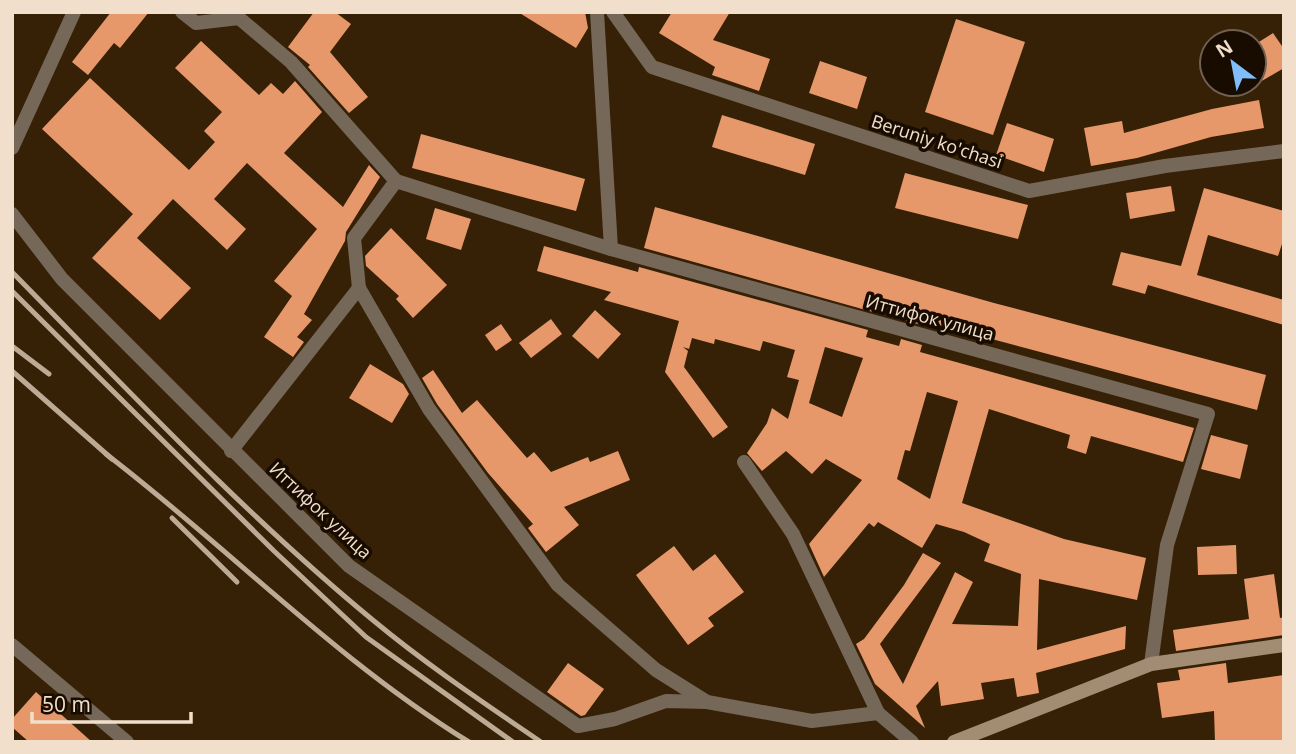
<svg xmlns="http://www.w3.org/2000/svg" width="1296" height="754" font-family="'Open Sans',sans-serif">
	<rect width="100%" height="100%" fill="#362106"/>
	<!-- building -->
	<g fill="#e7986b" fill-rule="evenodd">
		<polygon points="111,12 149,12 120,48 114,43 88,75 72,62"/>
		<polygon points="314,12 335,12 351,24 330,52 368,97 349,113 308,67 310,65 288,47"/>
		<polygon points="518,12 585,12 588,28 576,48"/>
		<polygon points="672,12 730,12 713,40 770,59 759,91 712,75 715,67 659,33"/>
		<polygon points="956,19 1025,42 993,135 925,112"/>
		<polygon points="1273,33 1284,49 1284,68 1260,82 1254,72 1254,45"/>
		<polygon points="201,41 259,95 271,83 283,94 295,81 322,112 284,153 343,207 369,165 380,177 346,232 345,241 304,314 312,320 297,337 304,342 293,357 264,337 292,296 274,281 317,229 247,163 214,199 246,229 227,250 173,199 137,238 191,288 160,320 92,258 133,214 42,129 90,78 189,170 215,142 204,131 222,112 175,68"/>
		<polygon points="820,61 867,77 857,109 809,93"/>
		<polygon points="1259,100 1264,128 1211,137 1137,158 1091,166 1084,128 1122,121 1124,133 1212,109"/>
		<polygon points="722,115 815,144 805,175 712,147"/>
		<polygon points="1007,123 1054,139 1044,172 996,155"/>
		<polygon points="421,134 585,179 576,211 412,168"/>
		<polygon points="905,173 1028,205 1018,239 895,208"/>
		<polygon points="1171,186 1175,211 1130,219 1126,193"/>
		<polygon points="1204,188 1284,211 1284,238 1278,256 1208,235 1197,275 1284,300 1284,325 1148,285 1145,294 1112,285 1121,252 1181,266"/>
		<polygon points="655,207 994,303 1266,375 1257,410 928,322 927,326 906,321 908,315 875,306 873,312 644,248"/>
		<polygon points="435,208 471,219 461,250 426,239"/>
		<polygon points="391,228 447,285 413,318 396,299 399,296 366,266 365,256"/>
		<path d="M 544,246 L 638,272 L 639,267 L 868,330 L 866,337 L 899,346 L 901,339 L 922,345 L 920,352 L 1194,428 L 1183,462 L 1091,436 L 1086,454 L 1067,448 L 1070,435 L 989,409 L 962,503 L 1064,539 L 1146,558 L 1137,600 L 1039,579 L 1037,650 L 1126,626 L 1125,649 L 1036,673 L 1039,693 L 1017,697 L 1014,678 L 981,683 L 984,699 L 941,706 L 938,681 L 916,706 L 925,728 L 875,684 L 856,644 L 864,639 L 904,585 L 923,553 L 941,563 L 880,644 L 903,684 L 955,572 L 973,582 L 952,624 L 1018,626 L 1021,574 L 984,561 L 990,544 L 964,532 L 936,524 L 922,548 L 878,522 L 874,527 L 869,523 L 824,577 L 809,544 L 862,480 L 826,459 L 812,474 L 786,451 L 762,471 L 747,453 L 767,423 L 772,408 L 788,419 L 799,380 L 787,377 L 795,350 L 763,341 L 760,351 L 715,339 L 714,344 L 692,338 L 689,349 L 683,347 L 688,351 L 684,367 L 728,427 L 713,438 L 665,372 L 679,321 L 604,300 L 611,292 L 537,271 ZM 825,347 L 863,358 L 842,417 L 809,403 ZM 927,392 L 958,401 L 930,499 L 897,479 L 905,450 L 910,451 Z"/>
		<polygon points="595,310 621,334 598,359 572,336"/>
		<polygon points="551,319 562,334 531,358 519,343"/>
		<polygon points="501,324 512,340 496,351 485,335"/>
		<polygon points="370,364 403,384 409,394 392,423 349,398"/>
		<polygon points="433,370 462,413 477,400 527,458 534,452 551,472 588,457 590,462 618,451 630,480 564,507 579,525 546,552 528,528 533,524 488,473 437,404 422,378"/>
		<polygon points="1211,435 1248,445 1240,479 1201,469"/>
		<polygon points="1236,545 1237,574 1198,575 1197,547"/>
		<polygon points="674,546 693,571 715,554 744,592 708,618 714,626 688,645 636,575"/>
		<polygon points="1274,574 1280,618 1284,617 1284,635 1176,651 1173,630 1249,619 1244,579"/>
		<polygon points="568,663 604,689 585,715 581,716 547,692"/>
		<polygon points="1226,663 1228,683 1284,675 1284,742 1215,742 1214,711 1162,718 1157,683 1180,680 1178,670"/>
		<polygon points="36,692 92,742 29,742 12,727 12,719"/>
	</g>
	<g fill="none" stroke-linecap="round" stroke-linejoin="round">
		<!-- street -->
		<g stroke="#756859" stroke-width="14">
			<polyline points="182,12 196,23 239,18 291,62 396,181 611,249 1208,414 1167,545 1151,664"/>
			<polyline points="597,12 611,249"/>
			<polyline points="613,12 652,67 1029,191 1165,166 1284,151"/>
			<polyline points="12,148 74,12"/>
			<polyline points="396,181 354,238 359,288 429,409 558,585 656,670 707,702 812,721 878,713 912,742"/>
			<polyline points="12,214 62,279 349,566 578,726 615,719 666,701 707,702"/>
			<polyline points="231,451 359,288"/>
			<polyline points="744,462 793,534 878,713"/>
			<polyline points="12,645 127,742"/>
		</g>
		<!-- secondary -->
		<polyline stroke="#a28d74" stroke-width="14" points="954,742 1151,664 1284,645"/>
		<!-- rail -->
		<g stroke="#bdaa95" stroke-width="5">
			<path d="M 12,272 C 129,391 245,515 374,621 C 427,665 484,703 541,742"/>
			<polyline points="12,291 274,551 366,637 513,742"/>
			<polyline points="12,346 49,374"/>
			<polyline points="12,371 112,459"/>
			<path d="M 106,454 C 229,548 336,660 469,742"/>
			<polyline points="172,518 237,582"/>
		</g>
	</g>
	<g text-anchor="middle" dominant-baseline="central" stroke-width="7" stroke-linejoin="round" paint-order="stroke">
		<!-- street labels -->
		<g font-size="18" fill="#f1dfcc" stroke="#180c01">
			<text transform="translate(937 141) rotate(18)">Beruniy ko'chasi</text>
			<text transform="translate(930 317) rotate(15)">Иттифок улица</text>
			<text transform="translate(321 510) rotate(43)">Иттифок улица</text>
		</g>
	</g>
	<!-- border -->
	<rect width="1296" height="754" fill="none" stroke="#f1dfcc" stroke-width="28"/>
	<!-- north arrow -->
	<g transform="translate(1233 63) rotate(328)"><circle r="33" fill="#180c01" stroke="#6f6052" stroke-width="2"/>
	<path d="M0-5L12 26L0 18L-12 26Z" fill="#81bdfa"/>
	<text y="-10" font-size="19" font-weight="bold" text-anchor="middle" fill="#f1dfcc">N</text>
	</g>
	<!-- scale -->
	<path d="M32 712v10h159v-10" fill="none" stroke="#f1dfcc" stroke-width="3.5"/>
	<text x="42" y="712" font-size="21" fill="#f1dfcc" stroke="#180c01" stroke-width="5" paint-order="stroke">50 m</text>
</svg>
